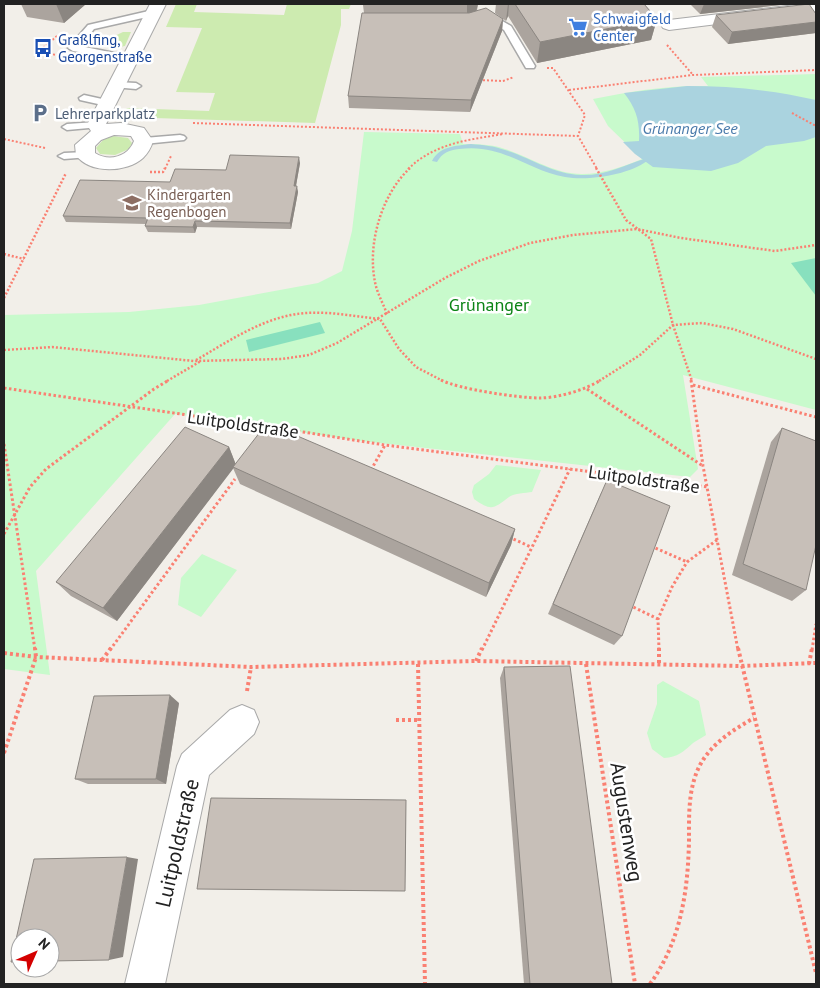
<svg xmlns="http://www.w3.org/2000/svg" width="820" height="988" font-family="'PT Sans',sans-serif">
	<rect width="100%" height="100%" fill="#f2efe9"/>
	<!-- grass -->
	<g fill="#cdebb0">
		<polygon points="176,4 197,4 194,12 284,15 287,4 351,4 349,9 341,9 341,25 315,123 123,117 127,108 209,111 215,93 176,92 202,28 166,27"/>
		<polygon points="123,32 131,32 125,46 110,49 103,44 106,40"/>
		<polygon points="113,136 128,138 132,143 129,149 115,155 100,154 96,148 103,140"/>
	</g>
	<!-- park -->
	<g fill="#c8facc">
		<path d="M 816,74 L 816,410 L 683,375 L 698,469 L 690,477 L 362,441 L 175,414 L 36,571 L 50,675 L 4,669 L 4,315 L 129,312 L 199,305 L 318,283 L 342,271 L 352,231 L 364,132 L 460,134 L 463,144 C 477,144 491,144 505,149 C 530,157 554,174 582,174 C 603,174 622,167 642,159 L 608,126 L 593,99 C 631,91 669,85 708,86 L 701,77 Z"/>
		<path d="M 496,465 L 541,470 L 532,492 C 526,493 514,493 509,497 C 494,508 492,512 474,499 L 472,492 L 474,485 L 489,474 Z"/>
		<polygon points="202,554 237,570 201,617 178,605 181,578"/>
		<path d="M 663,681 L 699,701 L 706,735 C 702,738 697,740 693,743 C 683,752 678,757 664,758 L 652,749 L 647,733 L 657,704 L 657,685 Z"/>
	</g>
	<!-- pitch -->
	<g fill="#88e0be">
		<polygon points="816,258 816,296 791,263"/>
		<polygon points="320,322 325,333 249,352 246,340"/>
	</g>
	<!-- water -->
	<path fill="#aad3df" d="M 687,86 C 731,86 773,90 816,100 L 816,137 L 804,141 L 766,146 L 738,163 L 711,171 L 653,167 L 635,154 L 623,142 L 639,141 C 640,121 636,108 624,93 Z"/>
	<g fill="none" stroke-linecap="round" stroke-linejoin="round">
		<!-- stream -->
		<path fill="#aad3df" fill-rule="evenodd" d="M 471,144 C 483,145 494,146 505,150 C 531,158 553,174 581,175 C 604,176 623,166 644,159 L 647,161 C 628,175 589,181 565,177 C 526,170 503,143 459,149 C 449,150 442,153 437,162 L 432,161 C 440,146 455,146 471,144 Z"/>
		<!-- service casing -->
		<g stroke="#a9a9a9" stroke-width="3">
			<g id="service">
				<polygon points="153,10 156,11 156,15 94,29 80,46 134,57 134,61 73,51 68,48 88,25"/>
				<polygon points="485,11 511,26 535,66 534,68 526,68 504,30 482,16 480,14"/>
				<polygon points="117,82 136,83 141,86 136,89 113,87 112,85"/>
				<polygon points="84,95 111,101 112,103 107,106 80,100 79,98"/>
				<polygon points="96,122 101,125 100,127 67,130 62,127 67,124"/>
				<polygon points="180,135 184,136 186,138 184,140 144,144 138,141 144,138"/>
				<polygon points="86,152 90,153 92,155 90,157 64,159 58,156 64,153"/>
			</g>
		</g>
		<!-- minor casing -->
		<g stroke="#a9a9a9" stroke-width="2">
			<g id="minor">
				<path d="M 150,4 L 166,4 L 106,124 L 121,123 L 144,128 L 153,141 C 151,148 148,153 143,158 C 127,173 89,174 76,155 L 75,145 L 91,131 L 87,125 ZM 114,135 L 131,136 L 134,141 C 128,157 109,162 95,153 L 95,146 L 101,140 Z"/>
				<polygon points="804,4 816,4 816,12 669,30 663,28 661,25 663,22 669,20"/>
				<polygon points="242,705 254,710 259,722 254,734 209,775 165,984 125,984 177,766 182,754 230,710"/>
			</g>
		</g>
		<!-- path-far3 -->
		<g stroke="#fa8072" stroke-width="2" stroke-dasharray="2 2" stroke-linecap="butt">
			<polyline points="57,36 38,52 57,55"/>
			<polyline points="667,45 693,75"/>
			<polyline points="547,68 553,68 585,115 578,136 597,169"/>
			<polyline points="479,80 503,81 514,77"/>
			<polyline points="569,90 693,75 816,70"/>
			<polyline points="792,113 816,126"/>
			<polyline points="193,123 578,136"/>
			<polyline points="4,139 45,148"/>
			<polyline points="165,169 171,156"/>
			<path d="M 408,169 C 435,143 468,140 503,134"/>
		</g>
		<!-- path-far2 -->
		<g stroke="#fa8072" stroke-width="2.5" stroke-dasharray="2 2" stroke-linecap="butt">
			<polyline points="596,168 626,220 651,239 673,325 692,381"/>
			<polyline points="150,172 163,172 165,168"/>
			<polyline points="4,254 24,259"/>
			<polyline points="4,298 66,173"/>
			<path d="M 387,314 C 383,303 377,293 375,282 C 367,243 382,194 410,168"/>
			<polyline points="4,350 52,347 194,361 282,359 309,355 337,343 445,278 479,261 530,243 573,235 637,229 681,238 775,251 816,245"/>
			<path d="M 196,360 C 226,343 256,322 291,315 C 320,309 351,316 380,319 L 399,349 L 416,367 L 443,381"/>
			<polyline points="167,381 201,361"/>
			<polyline points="599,381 640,355 673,325 702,323 733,329 816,359"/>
		</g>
		<!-- path-far1 -->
		<g stroke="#fa8072" stroke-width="3" stroke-dasharray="2.5 2.5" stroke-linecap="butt">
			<path d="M 441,380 C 458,389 519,398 539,398 C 558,398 585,390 601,380"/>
			<polyline points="691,380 703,466 738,650"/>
			<polyline points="693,385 816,417"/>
			<polyline points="4,388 269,427"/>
			<polyline points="587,389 703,466"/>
			<polyline points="278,428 385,445 708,487"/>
			<polyline points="4,444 35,650"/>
			<polyline points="371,470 385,445"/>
			<polyline points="4,534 30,487 46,469 154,389 169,380"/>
			<polyline points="509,537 531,547"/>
			<polyline points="651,546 687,562"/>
			<polyline points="629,605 658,619"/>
			<polyline points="110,650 235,479"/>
			<polyline points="482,650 570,469"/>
			<polyline points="659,650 658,619 672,587 687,562 717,540"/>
			<polyline points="812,650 816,624"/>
		</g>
		<!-- path -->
		<g stroke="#fa8072" stroke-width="4" stroke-dasharray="3 3" stroke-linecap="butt">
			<polyline points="659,648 659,665"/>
			<polyline points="738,648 816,973"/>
			<polyline points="4,653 36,657 251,667 476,661 741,666 816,663"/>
			<polyline points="102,660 111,648"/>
			<polyline points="476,661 482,648"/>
			<polyline points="418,664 425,984"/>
			<polyline points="586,664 635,984"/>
			<polyline points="809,664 812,648"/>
			<polyline points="247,691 251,667"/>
			<polyline points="396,720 419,720"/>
			<polyline points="4,753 36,657 35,648"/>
			<path d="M 650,984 C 681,941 688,891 689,840 C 689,815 688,788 700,765 C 712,743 733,730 754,718"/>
		</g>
		<!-- service -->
		<use href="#service" fill="#fff" fill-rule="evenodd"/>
		<!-- minor -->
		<use href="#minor" fill="#fff" fill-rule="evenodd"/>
	</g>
	<!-- wall -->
	<g fill="#aba49e">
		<polygon points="21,4 86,4 64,23 27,17"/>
		<polygon points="351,4 478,4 477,11 503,19 502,31 470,112 349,108 348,96 364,13 363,5"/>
		<polygon points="496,4 644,4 657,19 651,40 537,63 508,16 506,21 495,13"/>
		<polygon points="690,4 790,4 700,14"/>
		<polygon points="816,14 816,33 728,44 712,27 716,15"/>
		<polygon points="300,163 296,186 298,192 291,229 197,227 195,233 148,232 145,226 146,224 66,222 63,216 170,182 226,170"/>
		<polygon points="782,428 806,590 792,601 732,575 771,442"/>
		<polygon points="229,447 236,465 515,529 511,545 486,597 240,484 233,468 117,621 71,596 56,582"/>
		<polygon points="601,493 622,636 614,645 548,614"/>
		<polygon points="504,667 612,984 524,984 500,678"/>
		<polygon points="179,703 166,784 88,784 75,779"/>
		<polygon points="406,800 405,891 197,889"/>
	</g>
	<!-- shaded-wall -->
	<g fill="#8b8681">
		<polygon points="56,4 86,4 64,23"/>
		<polygon points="467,4 478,4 476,12 467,15"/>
		<polygon points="508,4 509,4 508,16 506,21"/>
		<polygon points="704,4 790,4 700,14"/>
		<polygon points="503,19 502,31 470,112 471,100"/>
		<polygon points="657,19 651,40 537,63 540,42"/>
		<polygon points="816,22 816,33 728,44 732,32"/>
		<polygon points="299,157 300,163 295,191 294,186"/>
		<polygon points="297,186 298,192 291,229 290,223"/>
		<polygon points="195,221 197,227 195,233 193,227"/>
		<polygon points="229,447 236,465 117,621 103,608"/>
		<polygon points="515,529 511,545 486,597 489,583"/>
		<polygon points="170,695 179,703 166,784 156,779"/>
		<polygon points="127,857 138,859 123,957 109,960"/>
	</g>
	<!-- building -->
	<g fill="#c7bfb8" stroke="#8b8681">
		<polygon points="515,4 644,4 657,19 540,42"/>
		<polygon points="809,4 816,14 816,22 732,32 716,15"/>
		<polygon points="486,8 503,19 471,100 348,96 362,13 469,13"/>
		<polygon points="230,155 299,157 294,186 297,186 290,223 195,221 193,227 145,226 148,218 63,216 80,180 170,182 175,169 226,170"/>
		<polygon points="267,423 515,529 489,583 233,467"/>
		<polygon points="185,427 229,447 103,608 56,582"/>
		<polygon points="782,428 816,441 816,545 806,590 743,564"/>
		<polygon points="607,480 670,506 622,636 553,604"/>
		<polygon points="570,666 612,984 530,984 504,667"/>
		<polygon points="170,695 156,779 75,779 94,696"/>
		<polygon points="211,798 406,800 405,891 197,889"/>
		<polygon points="127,857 109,960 50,961 50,938 20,938 20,962 11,962 34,859"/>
	</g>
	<!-- icons -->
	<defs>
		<g id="supermarket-bare" transform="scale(1.5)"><path d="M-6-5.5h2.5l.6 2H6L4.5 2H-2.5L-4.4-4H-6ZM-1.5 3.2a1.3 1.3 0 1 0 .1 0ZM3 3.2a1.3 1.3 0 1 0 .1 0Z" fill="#3f7fe0" stroke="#fff" stroke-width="2.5" paint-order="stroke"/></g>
		<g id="bus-bare" transform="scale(1.5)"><path d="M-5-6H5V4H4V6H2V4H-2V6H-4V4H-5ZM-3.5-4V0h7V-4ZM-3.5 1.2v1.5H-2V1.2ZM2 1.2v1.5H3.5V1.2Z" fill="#1a4fb4" stroke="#fff" stroke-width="2.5" paint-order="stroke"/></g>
		<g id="parking-bare" transform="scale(1.5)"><path d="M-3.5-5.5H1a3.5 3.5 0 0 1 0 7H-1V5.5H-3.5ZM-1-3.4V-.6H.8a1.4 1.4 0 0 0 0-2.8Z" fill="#5c6f8a" stroke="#fff" stroke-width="2.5" paint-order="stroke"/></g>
		<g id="school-bare" transform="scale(1.5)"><path d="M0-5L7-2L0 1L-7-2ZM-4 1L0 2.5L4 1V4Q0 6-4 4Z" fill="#8d6e63" stroke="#fff" stroke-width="2.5" paint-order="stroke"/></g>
	</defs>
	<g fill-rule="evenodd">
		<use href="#supermarket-bare" x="578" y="27"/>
		<use href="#bus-bare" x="43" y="48"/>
		<use href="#parking-bare" x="40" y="113"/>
		<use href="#school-bare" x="132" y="203"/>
	</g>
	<g text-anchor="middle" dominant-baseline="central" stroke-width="5" stroke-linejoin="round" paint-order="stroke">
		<!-- far-shop labels -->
		<g font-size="15" fill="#366cbe" stroke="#fff" text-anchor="start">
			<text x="593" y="18">Schwaigfeld<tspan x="593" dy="17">Center</tspan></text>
		</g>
		<!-- far-transit labels -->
		<g font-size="15" fill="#164399" stroke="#fff" text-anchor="start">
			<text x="58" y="39">Graßlfing,<tspan x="58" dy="17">Georgenstraße</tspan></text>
		</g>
		<!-- far-service labels -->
		<g font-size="15" fill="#4e5e75" stroke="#fff" text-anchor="start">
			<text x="55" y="113">Lehrerparkplatz</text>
		</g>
		<!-- far-education labels -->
		<g font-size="15" fill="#785e54" stroke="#fff" text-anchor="start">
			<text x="147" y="194">Kindergarten<tspan x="147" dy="17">Regenbogen</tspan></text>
		</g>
		<!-- far-water labels -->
		<g font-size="16" font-style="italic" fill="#4a7aab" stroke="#fff">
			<text x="690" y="128">Grünanger See</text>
		</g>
		<!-- park labels -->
		<g font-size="18" fill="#0c8416" stroke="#fff">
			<text x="489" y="304">Grünanger</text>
		</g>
		<!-- street labels -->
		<g font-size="18" fill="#222" stroke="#fff">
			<text transform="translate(243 424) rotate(8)">Luitpoldstraße</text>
			<text transform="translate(644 479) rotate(8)">Luitpoldstraße</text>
		</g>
		<!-- near-street labels -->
		<g font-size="21" fill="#222" stroke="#fff">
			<text transform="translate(627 822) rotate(81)">Augustenweg</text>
			<text transform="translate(177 843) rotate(-77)">Luitpoldstraße</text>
		</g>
	</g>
	<!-- border -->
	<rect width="820" height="988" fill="none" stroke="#222222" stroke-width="10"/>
	<!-- north arrow -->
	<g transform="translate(35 953) rotate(45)"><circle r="24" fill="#ffffff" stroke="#a7a7a7"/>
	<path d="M0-4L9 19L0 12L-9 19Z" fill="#d40000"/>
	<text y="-8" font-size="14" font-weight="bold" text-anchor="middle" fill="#222222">N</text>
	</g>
</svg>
